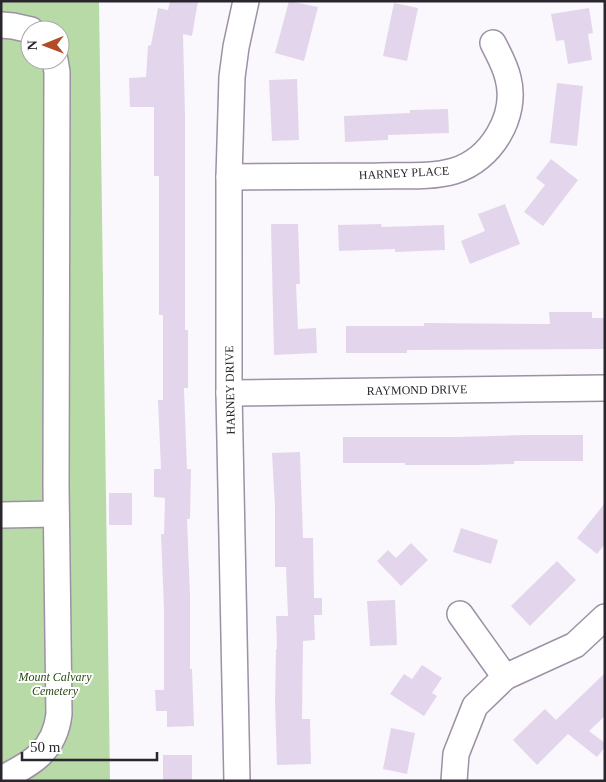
<svg xmlns="http://www.w3.org/2000/svg" width="606" height="782" font-family="'Times New Roman',serif">
	<rect width="100%" height="100%" fill="#faf8fc"/>
	<!-- green -->
	<path fill="#b8daa7" fill-rule="evenodd" d="M 1,1 L 99,1 L 110,781 L 1,781 ZM 30,30 L 60,30 L 60,60 L 30,60 Z"/>
	<!-- building -->
	<g fill="#e3d6ec">
		<polygon points="170,1 198,1 192,36 183,34 185,114 185,330 188,330 188,388 184,388 187,469 191,469 190,519 187,519 190,595 190,669 192,669 194,726 167,727 167,711 156,711 155,690 164,690 164,609 161,534 164,534 165,498 154,497 154,469 161,469 158,400 163,400 163,315 159,315 159,176 154,176 154,107 130,107 129,78 146,77 148,46 151,45 158,8 168,10"/>
		<polygon points="289,1 318,7 304,61 275,53"/>
		<polygon points="394,3 418,8 407,61 383,56"/>
		<polygon points="589,8 593,33 588,34 592,60 568,64 564,40 556,41 551,14"/>
		<polygon points="297,79 299,140 272,141 269,80"/>
		<polygon points="557,83 583,86 577,146 550,143"/>
		<polygon points="448,109 449,133 388,135 388,140 345,142 344,116 410,113 410,110"/>
		<polygon points="551,159 578,180 543,226 524,212 545,185 536,178"/>
		<polygon points="505,204 520,244 470,264 461,241 485,231 478,214"/>
		<polygon points="271,224 298,224 300,284 296,284 298,329 316,328 317,353 274,355"/>
		<polygon points="381,224 382,227 444,225 445,250 395,252 395,249 339,251 338,225"/>
		<polygon points="549,312 592,312 592,318 605,318 605,349 407,350 407,353 346,353 346,326 424,326 424,323 550,324"/>
		<polygon points="526,435 583,435 583,461 514,461 514,464 478,465 405,465 405,463 343,463 343,437 457,437"/>
		<polygon points="300,452 303,538 313,538 314,598 322,598 322,615 314,615 315,640 303,641 302,719 310,719 311,764 277,765 275,702 276,649 277,649 276,616 288,616 286,567 275,567 275,507 272,453"/>
		<rect x="109" y="493" width="23" height="32"/>
		<polygon points="605,503 605,544 597,554 577,538"/>
		<polygon points="461,528 498,540 491,564 453,552"/>
		<polygon points="411,543 428,560 401,586 377,561 388,550 396,558"/>
		<polygon points="557,561 576,580 530,626 511,606"/>
		<polygon points="395,600 397,645 370,646 367,601"/>
		<polygon points="422,665 442,678 432,693 437,696 424,716 390,694 404,674 412,679"/>
		<polygon points="605,673 605,716 589,731 605,743 605,747 597,757 568,734 537,765 513,740 545,709 556,720"/>
		<polygon points="391,728 415,733 407,774 383,769"/>
		<rect x="163" y="755" width="29" height="26"/>
	</g>
	<g fill="none" stroke-linecap="round" stroke-linejoin="round">
		<!-- minor casing -->
		<g stroke="#9d91a5" stroke-width="28">
			<g id="minor">
				<polyline points="1,25 13,26 31,30"/>
				<path d="M 229,177 C 278,177 328,176 378,176 C 402,175 430,178 454,171 C 491,160 518,116 508,78 C 505,65 499,55 493,43"/>
				<polyline points="229,393 605,388"/>
				<polyline points="1,515 56,514"/>
				<polyline points="460,614 505,677"/>
				<path d="M 1,779 C 31,764 55,751 59,714 L 56,486 L 57,72 L 55,60"/>
				<polyline points="237,781 229,393 229,177 232,77 236,47 246,1"/>
				<polyline points="454,781 456,754 475,706 505,677 575,645 605,617"/>
			</g>
		</g>
		<!-- minor -->
		<use href="#minor" stroke="#fff" stroke-width="25"/>
	</g>
	<g text-anchor="middle" dominant-baseline="central" stroke-width="4" stroke-linejoin="round" paint-order="stroke">
		<!-- street labels -->
		<g font-size="12" fill="#2b262e" stroke="#fff">
			<text transform="translate(404 173) rotate(-3)">HARNEY PLACE</text>
			<text transform="translate(230 390) rotate(-91)">HARNEY DRIVE</text>
			<text transform="translate(417 390) rotate(-1)">RAYMOND DRIVE</text>
		</g>
		<!-- park labels -->
		<g font-size="12" font-style="italic" fill="#294b12" stroke="#fff">
			<text x="55" y="677">Mount Calvary<tspan x="55" dy="14">Cemetery</tspan></text>
		</g>
	</g>
	<!-- border -->
	<rect width="606" height="782" fill="none" stroke="#2b262e" stroke-width="5"/>
	<!-- north arrow -->
	<g transform="translate(45 45) rotate(269)"><circle r="24" fill="#ffffff" stroke="#aaa8ab"/>
	<path d="M0-4L9 19L0 12L-9 19Z" fill="#b24b27"/>
	<text y="-8" font-size="14" font-weight="bold" text-anchor="middle" fill="#2b262e">N</text>
	</g>
	<!-- scale -->
	<path d="M22 752v8h135v-8" fill="none" stroke="#2b262e" stroke-width="2.5"/>
	<text x="30" y="752" font-size="15" fill="#2b262e" stroke="#ffffff" stroke-width="4" paint-order="stroke">50 m</text>
</svg>
